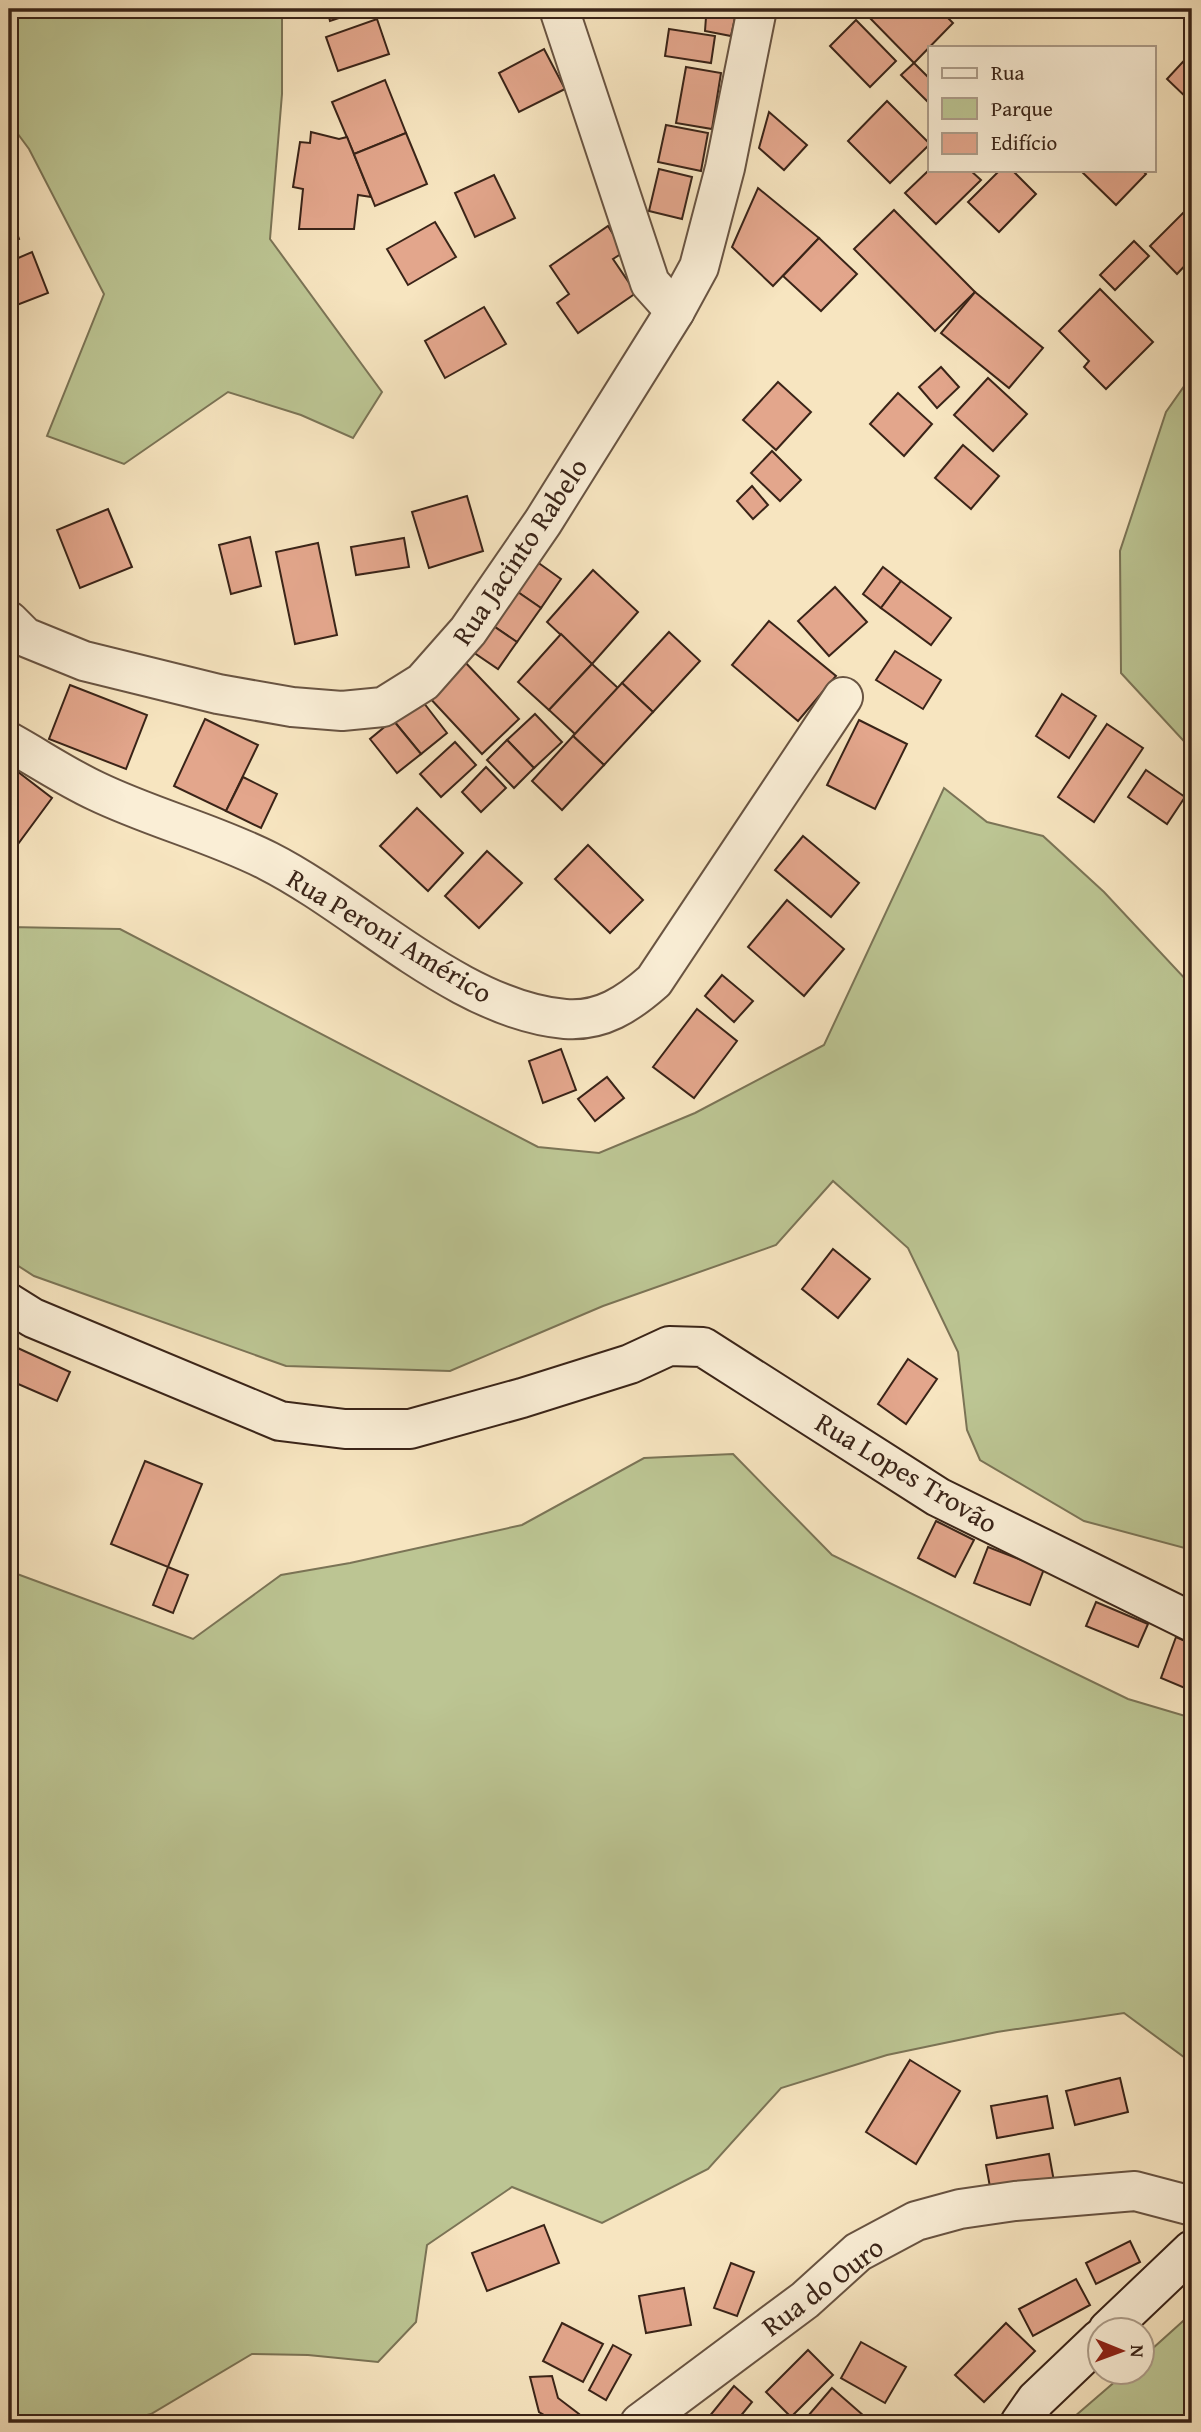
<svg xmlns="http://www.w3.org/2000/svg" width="1201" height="2432" font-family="'Gentium Book Plus',serif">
	<rect width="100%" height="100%" fill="#f7e5c0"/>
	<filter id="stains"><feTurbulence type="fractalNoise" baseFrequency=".00286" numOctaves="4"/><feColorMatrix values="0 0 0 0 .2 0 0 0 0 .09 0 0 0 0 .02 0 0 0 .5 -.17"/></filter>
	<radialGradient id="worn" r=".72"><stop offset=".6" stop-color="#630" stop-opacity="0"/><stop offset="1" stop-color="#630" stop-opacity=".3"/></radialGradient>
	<!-- green -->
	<g fill="#bcc593" stroke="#7b7456" stroke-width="2">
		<polygon points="9,9 282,9 282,94 270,239 382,392 353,438 301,415 228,392 124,464 47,436 104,294 29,149 9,122"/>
		<polygon points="1192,375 1192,750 1121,673 1120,551 1166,412"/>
		<polygon points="944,788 987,822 1043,836 1104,892 1188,982 1192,984 1192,1550 1084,1521 980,1460 967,1430 958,1352 908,1248 833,1181 776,1245 603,1306 450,1371 286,1366 34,1276 9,1260 9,927 120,929 538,1147 599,1153 695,1113 824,1045"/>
		<polygon points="733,1454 832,1555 1128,1699 1192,1718 1192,2063 1124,2013 997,2032 887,2055 781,2088 708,2169 602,2223 512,2187 427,2245 416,2322 378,2362 308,2355 252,2354 151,2414 115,2423 9,2423 9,1571 193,1639 281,1575 350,1563 522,1525 644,1458"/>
		<polygon points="1192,2313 1192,2423 1067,2423 1125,2373 1142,2372 1142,2358"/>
	</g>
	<!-- building -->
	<g fill="#e3a68c" stroke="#3a2418" stroke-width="2">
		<polygon points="327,9 366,9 330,21"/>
		<polygon points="686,9 737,9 731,36 705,31 706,17 686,12"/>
		<polygon points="867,9 939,9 953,23 914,63 864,12"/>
		<polygon points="377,19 389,54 338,71 326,37"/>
		<polygon points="856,20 896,61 870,87 830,46"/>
		<polygon points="669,29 715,36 711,63 665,56"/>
		<polygon points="544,49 565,89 519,112 499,73"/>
		<polygon points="1192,52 1192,103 1167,79"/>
		<polygon points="914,63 930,79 930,104 901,75"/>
		<polygon points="686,67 721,73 712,129 676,123"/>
		<polygon points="385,80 406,133 354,154 332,102"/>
		<polygon points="887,101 930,144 890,183 848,141"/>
		<polygon points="769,112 807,145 784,170 759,148"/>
		<polygon points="666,125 708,133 701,171 658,162"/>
		<polygon points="311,132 339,139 347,137 371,197 358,195 354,229 299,229 303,189 293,187 300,142 310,143"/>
		<polygon points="406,133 427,184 375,206 354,154"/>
		<polygon points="659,169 692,177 682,219 649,211"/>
		<polygon points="930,169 970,170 981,180 936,224 905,193"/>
		<polygon points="1000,170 1012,170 1036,194 999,232 968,202"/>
		<polygon points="1080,170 1142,170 1146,174 1116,205"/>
		<polygon points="494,175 515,218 475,237 455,193"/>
		<polygon points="758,188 819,238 773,286 732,247"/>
		<polygon points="1191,205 1192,258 1177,274 1150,246"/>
		<polygon points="894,210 975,292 935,331 854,249"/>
		<polygon points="9,211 19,239 9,243"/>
		<polygon points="435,222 456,257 408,285 387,249"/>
		<polygon points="608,226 624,252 613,259 636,293 578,333 557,303 569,294 550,266"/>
		<polygon points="819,238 857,274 821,311 783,276"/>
		<polygon points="1134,241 1149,256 1115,290 1100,275"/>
		<polygon points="32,252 48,293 9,308 9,262"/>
		<polygon points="1100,289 1153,342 1106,389 1084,367 1089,361 1059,331"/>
		<polygon points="975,292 1043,348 1009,388 941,333"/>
		<polygon points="484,307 506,344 445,378 425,341"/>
		<polygon points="941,367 959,387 937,408 919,387"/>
		<polygon points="988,378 1027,414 993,451 954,415"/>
		<polygon points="778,382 811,412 776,450 743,420"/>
		<polygon points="898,393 932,424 904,456 870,424"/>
		<polygon points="963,445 999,476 971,509 935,478"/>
		<polygon points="772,451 801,480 780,501 751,473"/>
		<polygon points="752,486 768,505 753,519 737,501"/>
		<polygon points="467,496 483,551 429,568 412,512"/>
		<polygon points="108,509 132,567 80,588 57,530"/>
		<polygon points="250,537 261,586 231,594 219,545"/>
		<polygon points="404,538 409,567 356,575 351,547"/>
		<polygon points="318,543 337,635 295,644 276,552"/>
		<polygon points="533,559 561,579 541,608 512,588"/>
		<polygon points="883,567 901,581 881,608 863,594"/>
		<polygon points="593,570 638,612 592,664 547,622"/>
		<polygon points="901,581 951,618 931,645 881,608"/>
		<polygon points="835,587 867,622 829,656 798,621"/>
		<polygon points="512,588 541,608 517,642 489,623"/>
		<polygon points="769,621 836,676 798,721 732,665"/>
		<polygon points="489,623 517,642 498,669 470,650"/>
		<polygon points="669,632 700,661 653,712 622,683"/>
		<polygon points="561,634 592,664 549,710 518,682"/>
		<polygon points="895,651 941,680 923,709 876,680"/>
		<polygon points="463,660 519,719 482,754 427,695"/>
		<polygon points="592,664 618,688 575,734 549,710"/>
		<polygon points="622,683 653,712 604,765 573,736"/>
		<polygon points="70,685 147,715 126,769 49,739"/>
		<polygon points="1062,694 1096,716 1069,758 1036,736"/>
		<polygon points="420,698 447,733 421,754 393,720"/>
		<polygon points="535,714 562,742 534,768 507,740"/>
		<polygon points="205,719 258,745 226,811 174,786"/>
		<polygon points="393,720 421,754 397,773 370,739"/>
		<polygon points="859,720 907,744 875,809 827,785"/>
		<polygon points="1107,724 1143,748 1094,822 1058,797"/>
		<polygon points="573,736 604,765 562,810 532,781"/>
		<polygon points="507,740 534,768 514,788 487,760"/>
		<polygon points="455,742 476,765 441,797 420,774"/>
		<polygon points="9,765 52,798 18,844 9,836"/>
		<polygon points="486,767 506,788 481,812 462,792"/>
		<polygon points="1146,770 1185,797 1167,824 1128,797"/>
		<polygon points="243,777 277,794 261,828 226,811"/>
		<polygon points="417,808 463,853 428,891 380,846"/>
		<polygon points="803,836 859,883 831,917 775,870"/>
		<polygon points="588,845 643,900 610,933 555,879"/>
		<polygon points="487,851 522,883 479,928 445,896"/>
		<polygon points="787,900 844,949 804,996 748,947"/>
		<polygon points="722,975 753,1001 734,1022 705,996"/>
		<polygon points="697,1009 737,1041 694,1098 653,1067"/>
		<polygon points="561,1049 576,1090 543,1103 529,1061"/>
		<polygon points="607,1077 624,1098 595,1121 578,1099"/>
		<polygon points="833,1249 870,1279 838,1318 802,1289"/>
		<polygon points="9,1344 70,1372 57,1401 9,1380"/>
		<polygon points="908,1359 937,1379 906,1424 878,1404"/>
		<polygon points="145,1461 202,1484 168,1567 111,1544"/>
		<polygon points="936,1521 974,1540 955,1577 918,1558"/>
		<polygon points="988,1547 1044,1569 1030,1605 974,1583"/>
		<polygon points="168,1567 188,1575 173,1613 153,1605"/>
		<polygon points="1096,1602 1148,1624 1138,1647 1086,1626"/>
		<polygon points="1176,1637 1192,1644 1192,1691 1161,1678"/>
		<polygon points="910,2060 960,2091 916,2164 866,2132"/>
		<polygon points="1120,2078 1128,2112 1075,2125 1066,2091"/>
		<polygon points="1047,2096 1053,2128 997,2138 991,2106"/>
		<polygon points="1049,2154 1055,2187 992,2198 986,2165"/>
		<polygon points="544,2225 559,2263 487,2291 472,2253"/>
		<polygon points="1130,2241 1140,2262 1096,2284 1086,2263"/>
		<polygon points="731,2263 754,2272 737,2316 714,2308"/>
		<polygon points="1076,2279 1090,2305 1033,2336 1019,2309"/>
		<polygon points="684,2288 691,2325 646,2333 639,2296"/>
		<polygon points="562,2323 603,2344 583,2382 543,2361"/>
		<polygon points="1006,2323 1035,2351 984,2402 955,2375"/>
		<polygon points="861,2342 906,2367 885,2403 841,2378"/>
		<polygon points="613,2345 631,2355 606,2400 589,2390"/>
		<polygon points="808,2350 833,2375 791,2417 766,2392"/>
		<polygon points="552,2376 558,2398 579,2414 573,2423 558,2423 539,2412 530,2377"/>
		<polygon points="734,2386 752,2402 735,2423 704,2423"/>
		<polygon points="832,2388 872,2423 802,2423"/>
	</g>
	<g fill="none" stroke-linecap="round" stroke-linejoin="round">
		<!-- street casing -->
		<g stroke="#695442" stroke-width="42">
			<g id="street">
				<polyline points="559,9 650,283 675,311"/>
				<polyline points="9,621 25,637 84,661 218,694 292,707 342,711 383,707 423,682 468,631 543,522 675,311 699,267 725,168 757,9"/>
				<path d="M 9,742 C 38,758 66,777 96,791 C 152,818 213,833 268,861 C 359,907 460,1010 565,1019 C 601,1022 628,1004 654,981 L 843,697"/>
				<polyline points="640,2423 805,2300 858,2252 916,2221 960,2209 1015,2201 1135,2191 1192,2206"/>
			</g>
		</g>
		<!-- secondary casing -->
		<g stroke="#3a2418" stroke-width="42">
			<g id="secondary">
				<polyline points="9,1303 33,1318 280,1421 345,1429 410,1429 522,1398 630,1364 669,1346 703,1347 938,1497 1192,1622"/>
				<polyline points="1108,2330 1192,2250"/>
				<polyline points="1020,2423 1036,2400 1100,2339"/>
			</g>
		</g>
		<!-- street -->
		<use href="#street" stroke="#faeed6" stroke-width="38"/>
		<!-- secondary -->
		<use href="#secondary" stroke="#faeed6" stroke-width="38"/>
	</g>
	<g text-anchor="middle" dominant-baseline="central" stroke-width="5" stroke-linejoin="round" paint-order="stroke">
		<!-- street labels -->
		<g font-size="28" fill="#3a2418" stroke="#faeed6">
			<text transform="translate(519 551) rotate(-56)">Rua Jacinto Rabelo</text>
			<text transform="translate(390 935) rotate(31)">Rua Peroni Américo</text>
			<text transform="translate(907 1472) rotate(31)">Rua Lopes Trovão</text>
			<text transform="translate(822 2286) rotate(-37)">Rua do Ouro</text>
		</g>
	</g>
	<!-- margin -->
	<rect width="1201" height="2432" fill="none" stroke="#f7e5c0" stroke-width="35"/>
	<rect x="10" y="10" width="1180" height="2411" fill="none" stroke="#3a2418" stroke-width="3.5"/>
	<rect x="18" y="18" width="1166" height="2397" fill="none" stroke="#3a2418" stroke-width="2"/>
	<!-- legend -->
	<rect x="928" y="46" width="228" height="126" fill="#faeed6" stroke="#ad9d8a" stroke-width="2"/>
	<rect x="942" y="68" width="35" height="10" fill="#faeed6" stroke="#ad9d8a" stroke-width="2"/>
	<text x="991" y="80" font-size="21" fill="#3a2418">Rua</text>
	<rect x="942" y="98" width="35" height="21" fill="#bcc593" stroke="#ad9d8a" stroke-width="2"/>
	<text x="991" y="116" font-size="21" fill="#3a2418">Parque</text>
	<rect x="942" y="133" width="35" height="21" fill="#e3a68c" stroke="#ad9d8a" stroke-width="2"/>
	<text x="991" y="150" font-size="21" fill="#3a2418">Edifício</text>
	<!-- north arrow -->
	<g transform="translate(1121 2351) rotate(91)"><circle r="33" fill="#faeed6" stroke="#ad9d8a" stroke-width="2"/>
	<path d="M0-5L12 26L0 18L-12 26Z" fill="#8f2418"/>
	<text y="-10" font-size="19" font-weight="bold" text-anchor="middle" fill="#3a2418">N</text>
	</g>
	<rect width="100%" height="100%" filter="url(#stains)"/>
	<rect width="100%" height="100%" fill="url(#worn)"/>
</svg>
